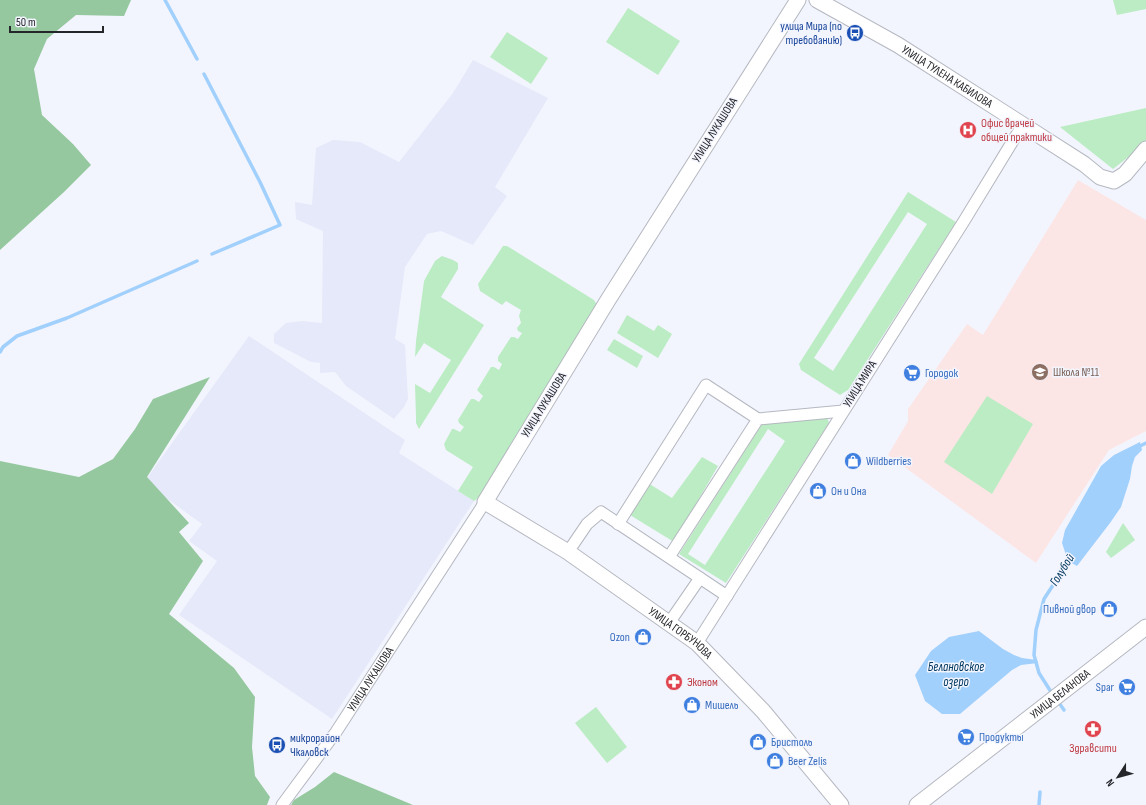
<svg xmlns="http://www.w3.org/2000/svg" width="1146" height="805" font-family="'Sofia Sans Condensed',sans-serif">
	<rect width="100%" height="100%" fill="#f3f5fe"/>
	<!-- built -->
	<g fill="#e5e9f9">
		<polygon points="473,60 548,98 495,187 507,196 473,245 441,231 427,234 405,267 395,339 405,345 408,399 404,407 394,419 346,386 335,372 320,373 320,363 311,362 274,343 274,334 286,323 302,321 322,323 323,231 296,219 295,202 312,205 316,148 333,140 360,142 399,162 453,93"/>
		<polygon points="249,336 405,440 399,453 474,501 332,719 179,615 217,561 189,541 202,524 144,482"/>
	</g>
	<!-- education -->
	<polygon fill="#fce6e5" points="1078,180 1146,220 1146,431 1109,450 1036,563 888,455 908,421 908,409 967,324 983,335"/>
	<!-- green -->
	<g fill="#bbecc3" fill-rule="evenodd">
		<polygon points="1113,0 1146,0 1146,9 1117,15"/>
		<polygon points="628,8 680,41 658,75 606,42"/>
		<polygon points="507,32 548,58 531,84 490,57"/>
		<polygon points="1146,108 1146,140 1140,148 1113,169 1060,127"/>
		<path d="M 908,192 L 956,222 L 848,390 L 840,395 L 801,370 L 799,364 ZM 908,212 L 927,224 L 833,371 L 814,358 Z"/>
		<polygon points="503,246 507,246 594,300 597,305 480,497 474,501 458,491 473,467 446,450 444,444 452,429 454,429 460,432 464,427 459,423 458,420 471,399 474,399 479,402 483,396 477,390 491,367 494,367 499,370 502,364 498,361 498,357 511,337 514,337 518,339 522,333 518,331 517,328 521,323 519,316 521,310 506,301 502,305 480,291 478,284"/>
		<polygon points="442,256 453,260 458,263 458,269 441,297 484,325 419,429 416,423 416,418 415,384 430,393 451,360 424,343 415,357 416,341 424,281 435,261"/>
		<polygon points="627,315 654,331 658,325 672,334 658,358 617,333"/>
		<polygon points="614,339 643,356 637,368 607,350"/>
		<polygon points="987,396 1033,424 992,494 944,462"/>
		<path d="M 827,417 L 829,423 L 726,583 L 679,554 L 762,424 ZM 768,429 L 785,441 L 705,565 L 688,554 Z"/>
		<polygon points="702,457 718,466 674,542 630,515 648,483 672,498"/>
		<polygon points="1123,523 1135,540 1111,558 1106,552"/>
		<polygon points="596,707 627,747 607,763 575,723"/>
	</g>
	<!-- forest -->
	<g fill="#95c89e">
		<polygon points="0,0 131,0 124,16 76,15 47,39 34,69 42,115 73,144 91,165 64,192 0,250"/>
		<polygon points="210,377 147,477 189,523 179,532 203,561 169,614 234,668 255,697 252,747 255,776 270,797 267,805 0,805 0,461 79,477 113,459 135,429 153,399"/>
		<polygon points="334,772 413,805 291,805 294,800 315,787"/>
	</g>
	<!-- water -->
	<g fill="#a1d0fd">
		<polygon points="1140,442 1142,450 1135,457 1132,466 1130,479 1121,507 1110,523 1077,566 1068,561 1062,543 1065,530 1101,466 1114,455"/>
		<polygon points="979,631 1003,649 1014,655 1022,658 1037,660 1038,663 1021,665 1012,670 960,714 942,714 925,701 915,675 931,651 949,637"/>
	</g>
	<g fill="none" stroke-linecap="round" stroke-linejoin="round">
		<!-- stream -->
		<g stroke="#a1d0fd" stroke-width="3.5">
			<polyline points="165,0 197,59"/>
			<polyline points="204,74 260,182 280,225 212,254"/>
			<polyline points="0,352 3,347 17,336 67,318 197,261"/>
			<polyline points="1138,447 1146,443"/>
			<polyline points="1053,695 1039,673 1034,655 1036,630 1044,599 1070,559"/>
			<polyline points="1057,700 1064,710"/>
			<polyline points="1039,805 1040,792"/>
		</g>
		<!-- street casing -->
		<g stroke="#b5b8c0" stroke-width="13">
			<g id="street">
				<polyline points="618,524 706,385 758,419"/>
				<polyline points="568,552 587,524 601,512 727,596"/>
				<polyline points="669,557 758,419 843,411"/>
				<polyline points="669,623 700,578"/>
				<polyline points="697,643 964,221 1022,126"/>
				<path id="s1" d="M 282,805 L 336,732 L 485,502"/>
			</g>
		</g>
		<!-- secondary casing -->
		<g stroke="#b5b8c0" stroke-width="17">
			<g id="secondary">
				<path id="s2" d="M 798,0 L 608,300 L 485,502 L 568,552 L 697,643 L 763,711 L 841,805"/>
				<path id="s3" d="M 817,0 L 898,45 L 1084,164 L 1100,177 L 1114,181 L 1125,174 L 1146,149"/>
				<path id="s4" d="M 917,805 L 1146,627"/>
			</g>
		</g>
		<!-- street -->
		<use href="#street" stroke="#fff" stroke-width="11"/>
		<!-- secondary -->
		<use href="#secondary" stroke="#fff" stroke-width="15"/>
	</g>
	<!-- icons -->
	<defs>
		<g id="bus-disc" transform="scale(0.9)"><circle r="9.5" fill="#1a4fb4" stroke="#f3f5fe"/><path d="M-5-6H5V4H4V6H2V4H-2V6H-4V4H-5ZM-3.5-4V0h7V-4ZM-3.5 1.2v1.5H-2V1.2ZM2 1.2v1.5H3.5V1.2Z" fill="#fff"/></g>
		<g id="hospital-disc" transform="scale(0.9)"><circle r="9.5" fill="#e0444e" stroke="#f3f5fe"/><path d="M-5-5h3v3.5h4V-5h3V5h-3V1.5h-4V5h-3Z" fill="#fff"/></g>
		<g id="school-disc" transform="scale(0.9)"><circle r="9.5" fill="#8d6e63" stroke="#f3f5fe"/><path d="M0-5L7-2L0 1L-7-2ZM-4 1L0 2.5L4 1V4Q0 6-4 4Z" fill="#fff"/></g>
		<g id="supermarket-disc" transform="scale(0.9)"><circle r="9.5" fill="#3f7fe0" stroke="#f3f5fe"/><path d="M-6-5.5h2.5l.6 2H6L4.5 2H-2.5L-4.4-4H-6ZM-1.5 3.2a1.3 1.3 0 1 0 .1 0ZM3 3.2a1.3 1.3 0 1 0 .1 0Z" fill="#fff"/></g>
		<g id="shop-disc" transform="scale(0.9)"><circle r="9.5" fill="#3f7fe0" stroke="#f3f5fe"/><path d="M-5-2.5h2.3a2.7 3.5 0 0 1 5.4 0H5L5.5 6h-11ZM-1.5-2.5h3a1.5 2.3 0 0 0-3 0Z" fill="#fff"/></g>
		<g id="pharmacy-disc" transform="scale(0.9)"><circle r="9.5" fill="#e0444e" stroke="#f3f5fe"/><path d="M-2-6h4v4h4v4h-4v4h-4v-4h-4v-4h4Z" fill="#fff"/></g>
	</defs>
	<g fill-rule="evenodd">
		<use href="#bus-disc" x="855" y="33"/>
		<use href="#hospital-disc" x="968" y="130"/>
		<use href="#school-disc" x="1040" y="372"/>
		<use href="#supermarket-disc" x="912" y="373"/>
		<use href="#shop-disc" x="853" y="461"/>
		<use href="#shop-disc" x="818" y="491"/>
		<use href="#shop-disc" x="1109" y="609"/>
		<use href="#shop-disc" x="643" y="637"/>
		<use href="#pharmacy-disc" x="674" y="682"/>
		<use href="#supermarket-disc" x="1127" y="687"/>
		<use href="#shop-disc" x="692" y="705"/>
		<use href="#pharmacy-disc" x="1093" y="729"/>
		<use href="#supermarket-disc" x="966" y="737"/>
		<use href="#shop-disc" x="758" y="742"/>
		<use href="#bus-disc" x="277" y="745"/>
		<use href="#shop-disc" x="775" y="761"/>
	</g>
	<g text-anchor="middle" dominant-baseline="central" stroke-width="3" stroke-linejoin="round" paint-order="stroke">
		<!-- transit labels -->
		<g font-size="12" fill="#164399" stroke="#f3f5fe" text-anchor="end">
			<text x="842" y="26">улица Мира (по<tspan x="842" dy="14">требованию)</tspan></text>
			<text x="290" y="738" text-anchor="start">микрорайон<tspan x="290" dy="14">Чкаловск</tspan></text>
		</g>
		<!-- street labels -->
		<g font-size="12" fill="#25262a" stroke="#f3f5fe">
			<text stroke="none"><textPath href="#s3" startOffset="151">УЛИЦА ТУЛЕНА КАБИЛОВА</textPath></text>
			<text transform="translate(715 130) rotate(-58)">УЛИЦА ЛУКАШОВА</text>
			<text transform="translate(860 384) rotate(-58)">УЛИЦА МИРА</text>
			<text transform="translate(544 405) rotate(-58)">УЛИЦА ЛУКАШОВА</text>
			<text stroke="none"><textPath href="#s2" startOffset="827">УЛИЦА ГОРБУНОВА</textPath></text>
			<text stroke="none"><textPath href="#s1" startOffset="154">УЛИЦА ЛУКАШОВА</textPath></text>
			<text stroke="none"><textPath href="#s4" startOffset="181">УЛИЦА БЕЛАНОВА</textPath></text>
		</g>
		<!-- health labels -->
		<g font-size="12" fill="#be3a42" stroke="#f3f5fe" text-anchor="start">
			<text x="981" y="123">Офис врачей<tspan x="981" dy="14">общей практики</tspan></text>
			<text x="687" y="682">Эконом</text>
			<text x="1093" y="748" text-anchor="middle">Здравсити</text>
		</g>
		<!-- education labels -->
		<g font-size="12" fill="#785e54" stroke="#f3f5fe" text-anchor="start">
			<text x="1053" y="372">Школа №11</text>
		</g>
		<!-- shop labels -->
		<g font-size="12" fill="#366cbe" stroke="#f3f5fe" text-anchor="start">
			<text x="925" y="373">Городок</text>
			<text x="866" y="461">Wildberries</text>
			<text x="831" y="491">Он и Она</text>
			<text x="1096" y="609" text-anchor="end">Пивной двор</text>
			<text x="630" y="637" text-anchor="end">Ozon</text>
			<text x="1114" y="687" text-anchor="end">Spar</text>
			<text x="705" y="705">Мишель</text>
			<text x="979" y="737">Продукты</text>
			<text x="771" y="742">Бристоль</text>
			<text x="788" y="761">Beer Zelis</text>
		</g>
		<!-- water labels -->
		<g font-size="13" font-style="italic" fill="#003860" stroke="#f3f5fe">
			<text transform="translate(1062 570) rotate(-58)">Голубой</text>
			<text x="956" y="667">Белановское<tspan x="956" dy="15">озеро</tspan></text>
		</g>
	</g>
	<!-- north arrow -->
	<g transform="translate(1118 777) rotate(234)" stroke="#f3f5fe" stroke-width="3" paint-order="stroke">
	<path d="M0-3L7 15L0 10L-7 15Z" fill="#25262a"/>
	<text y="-6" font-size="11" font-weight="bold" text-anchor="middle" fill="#25262a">N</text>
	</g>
	<!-- scale -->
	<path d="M10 26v6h93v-6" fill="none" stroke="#25262a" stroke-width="2"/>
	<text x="16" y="26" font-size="12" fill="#25262a" stroke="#f3f5fe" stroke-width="3" paint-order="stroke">50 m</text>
</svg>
